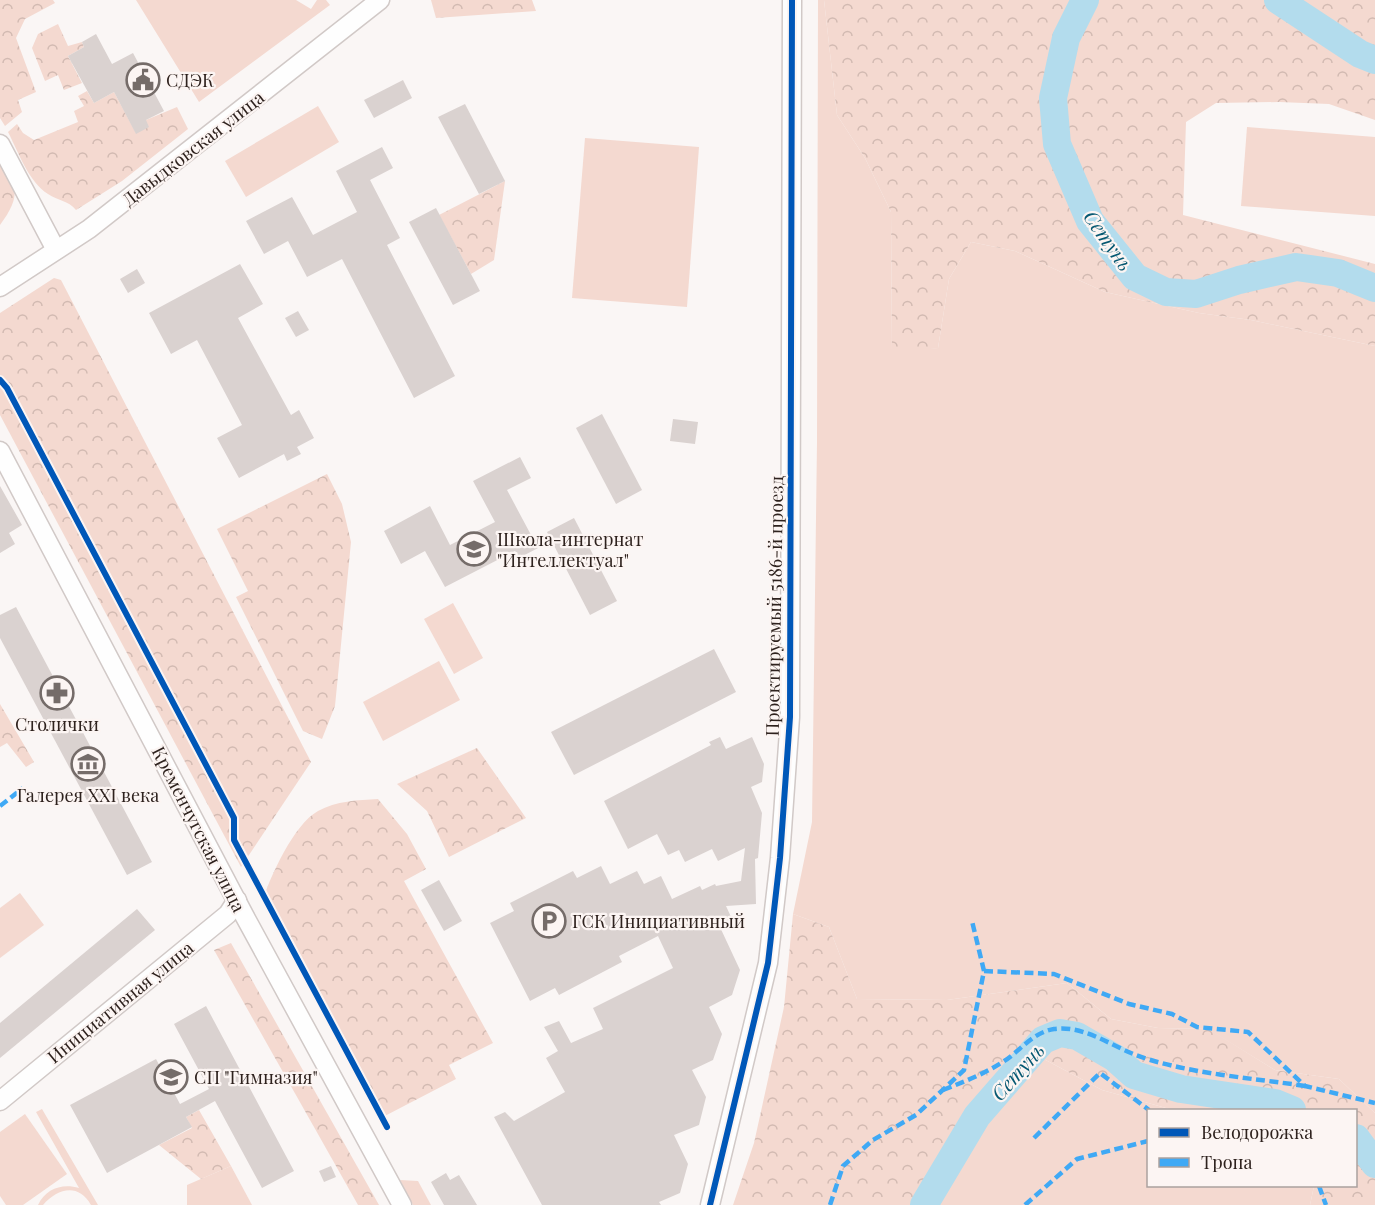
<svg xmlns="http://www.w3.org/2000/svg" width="1375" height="1205" font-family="'Playfair Display',serif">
	<defs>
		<pattern id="forest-crowns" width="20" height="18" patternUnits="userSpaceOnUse" patternTransform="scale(1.5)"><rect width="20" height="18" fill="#f4d9d0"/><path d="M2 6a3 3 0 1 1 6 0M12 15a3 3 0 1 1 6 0" fill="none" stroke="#d2bab2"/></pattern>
	</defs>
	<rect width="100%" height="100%" fill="#faf6f5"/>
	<!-- grass -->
	<g fill="#f4d9d0">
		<polygon points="136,0 296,0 311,9 317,0 326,0 330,5 199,102"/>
		<polygon points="818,0 824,0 837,115 865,158 891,212 892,351 938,348 949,279 971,242 1015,251 1105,292 1199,313 1251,320 1375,346 1375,1113 1339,1079 1275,1070 1208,1029 1158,1028 1111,1019 1067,983 947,1000 857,999 829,927 793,914 812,822 817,442"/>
		<polygon points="318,106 339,142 246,197 225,161"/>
		<polygon points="1247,127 1375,137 1375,216 1241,206"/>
		<polygon points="585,138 699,147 687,307 572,298"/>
		<polygon points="453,603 483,658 454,674 424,619"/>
		<polygon points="439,661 460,700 383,741 363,702"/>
		<polygon points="20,893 44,925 0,958 0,908"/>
		<polygon points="1040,1057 1102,1090 1173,1110 1148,1110 1148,1186 1314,1186 1310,1205 931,1205 947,1187 997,1106"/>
		<path d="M 42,1109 L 98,1205 L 91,1205 C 78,1182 57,1189 43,1205 L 38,1205 C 46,1188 63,1183 79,1188 L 36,1112 Z"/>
		<polygon points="25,1114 67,1174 23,1205 6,1205 0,1196 0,1132"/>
		<polygon points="231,1166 252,1205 187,1205 187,1185"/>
		<polygon points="400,1180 418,1181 431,1205 413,1205"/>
	</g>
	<!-- forest -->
	<g fill="url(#forest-crowns)">
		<polygon points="0,0 53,0 55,3 25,19 16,38 36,92 18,100 22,112 5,126 0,118"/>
		<polygon points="431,0 532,0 536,11 436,18"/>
		<polygon points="824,0 1375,0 1375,120 1329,104 1279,102 1216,103 1186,122 1183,215 1375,264 1375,346 1251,320 1199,313 1105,292 1015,251 971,242 949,279 938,348 902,353 892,351 891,212 865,158 837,115"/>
		<polygon points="58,24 68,46 82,42 84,47 68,56 82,83 64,90 58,75 45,81 32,48 38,34"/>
		<path d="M 87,91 L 94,103 L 114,92 L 136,133 L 146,120 L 177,107 L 188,129 L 122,181 L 76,210 C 68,200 58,201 48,194 C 28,181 19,153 8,132 L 17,124 L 23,133 L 34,140 L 78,122 L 74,111 L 84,106 L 78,96 Z"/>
		<path d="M 0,156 C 17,186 22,195 0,225 Z"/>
		<polygon points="505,181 494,260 471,274 439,215"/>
		<polygon points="54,278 61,280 311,762 241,867 0,415 0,313"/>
		<polygon points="327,474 342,504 351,542 335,706 322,739 303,731 236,597 248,591 217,529"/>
		<polygon points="0,704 34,762 26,767 7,743 0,747"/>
		<polygon points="477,748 526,818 449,857 427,811 397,784"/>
		<path d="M 378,799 L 407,834 L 426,869 L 404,881 L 493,1043 L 449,1065 L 456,1079 L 379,1119 L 262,902 C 270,877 294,824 318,811 C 336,801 358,800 378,799 Z"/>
		<polygon points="793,914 829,927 857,999 947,1000 1067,983 1111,1019 1158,1028 1209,1029 1275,1070 1339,1079 1375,1113 1375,1205 1310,1205 1314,1186 1356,1186 1356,1110 1173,1110 1102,1090 1040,1057 997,1106 947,1187 931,1205 733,1205 754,1143 784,1007"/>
		<polygon points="231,943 379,1205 358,1205 214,950"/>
		<polygon points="199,1110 231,1166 201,1179 159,1145 192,1128 186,1117"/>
	</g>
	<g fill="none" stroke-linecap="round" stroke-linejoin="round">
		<!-- river -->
		<g stroke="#b3dced" stroke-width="28">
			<polyline points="1085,0 1066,38 1053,98 1057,144 1090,221 1135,277 1166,292 1196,294 1239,280 1296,267 1338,273 1375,288"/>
			<polyline points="1278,0 1360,54 1375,60"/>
			<polyline points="1356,1138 1375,1164"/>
			<polyline points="924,1205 977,1116 1043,1040 1060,1033 1077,1036 1115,1058 1134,1075 1181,1089 1275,1103 1292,1110"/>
		</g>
	</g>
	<!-- building -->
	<g fill="#dad2d0">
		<polygon points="96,34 112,64 133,53 164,111 146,120 149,127 136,134 114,92 94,103 68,56 84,47 82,42"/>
		<polygon points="403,80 412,98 374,118 364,100"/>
		<polygon points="465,104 505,181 479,194 438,117"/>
		<polygon points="382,147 393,168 370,180 400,238 387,245 455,376 414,398 342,259 307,277 288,241 264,254 246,221 292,197 313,235 357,212 336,171"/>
		<polygon points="436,208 480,291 453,305 409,222"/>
		<polygon points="240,264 263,304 238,318 291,415 299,410 314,438 297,447 301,454 287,461 284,454 239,478 217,438 242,425 197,340 171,354 149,313"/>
		<polygon points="137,269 145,283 128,293 120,279"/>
		<polygon points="298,311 309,330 296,337 285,318"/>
		<polygon points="602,414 642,490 616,504 576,428"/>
		<polygon points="673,419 698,422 695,444 670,441"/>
		<polygon points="520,457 531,478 507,490 538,548 519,558 515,551 445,587 425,551 401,564 384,531 430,506 450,545 495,522 473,481"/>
		<polygon points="0,486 22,525 9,533 15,544 0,553"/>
		<polygon points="574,518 617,601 590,615 547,532"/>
		<polygon points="16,607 152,862 127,875 0,638 0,615"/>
		<polygon points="714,649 736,692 574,775 551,732"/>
		<polygon points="720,737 726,749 752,737 764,764 762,782 751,787 762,813 758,858 755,859 756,904 726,906 732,919 719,925 740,970 732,995 709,1007 722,1034 713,1060 692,1070 706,1097 699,1125 674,1135 688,1164 680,1193 659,1202 661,1205 542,1205 494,1117 505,1112 514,1121 565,1092 546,1058 558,1051 544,1027 559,1021 571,1043 603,1029 593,1008 673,968 658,936 619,956 622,962 559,995 555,988 530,1001 490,923 514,911 510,903 573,871 577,878 601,866 610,884 637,871 644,884 661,876 672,899 700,886 702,890 715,884 716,886 741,881 745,848 718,861 712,849 685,862 679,850 668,855 657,834 628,849 604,801 711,745 709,742"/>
		<polygon points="439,880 462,921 444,931 421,890"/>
		<polygon points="137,909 155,930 0,1058 0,1023"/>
		<polygon points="206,1006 294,1171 262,1188 215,1101 186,1117 192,1127 107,1173 70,1105 156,1059 180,1104 209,1089 174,1024"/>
		<polygon points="331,1166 336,1177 324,1182 319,1171"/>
		<polygon points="446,1173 450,1180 459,1175 477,1205 444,1205 431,1182"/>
	</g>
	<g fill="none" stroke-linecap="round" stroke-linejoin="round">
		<!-- minor casing -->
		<g stroke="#d1c9c7" stroke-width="21">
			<g id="minor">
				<polyline points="0,144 56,250"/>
				<polyline points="0,287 89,229 380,0"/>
				<polyline points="0,451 244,915 402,1205"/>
				<polyline points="0,1101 228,914 237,900"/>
				<polyline points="710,1205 768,963 780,858 790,717 792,0"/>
			</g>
		</g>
		<!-- minor -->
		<use href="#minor" stroke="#fefefe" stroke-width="18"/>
		<!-- quiet -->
		<g stroke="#3fa9f5" stroke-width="4.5" stroke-dasharray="9 4.5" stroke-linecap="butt">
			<polyline points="0,806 23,788"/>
			<polyline points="984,971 1054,974 1129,1004 1172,1014 1197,1027 1248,1032 1305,1086 1375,1103"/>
			<path d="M 943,1090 C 963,1082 982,1075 1001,1063 C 1020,1052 1031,1033 1054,1029 C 1081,1025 1107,1043 1131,1053 C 1179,1073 1253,1078 1305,1086"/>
			<polyline points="1034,1138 1100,1073 1149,1110"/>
			<polyline points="1319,1186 1326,1205"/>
			<polyline points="830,1205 843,1166 873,1140 916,1115 964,1070 984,971 972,921"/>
			<polyline points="1025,1205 1077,1159 1148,1141"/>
		</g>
		<!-- cycleway casing -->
		<g stroke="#fcf5f3" stroke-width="10">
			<g id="cycleway">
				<polyline points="0,380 7,388 234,818 234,840 387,1127"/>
				<polyline points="710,1205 768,963 780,858 790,717 792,0"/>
			</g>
		</g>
		<!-- cycleway -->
		<use href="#cycleway" stroke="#0057b8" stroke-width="6"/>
	</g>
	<!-- icons -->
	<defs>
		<g id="civic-ring" transform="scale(1.725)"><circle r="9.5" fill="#fcf5f3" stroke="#756c69" stroke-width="1.5"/><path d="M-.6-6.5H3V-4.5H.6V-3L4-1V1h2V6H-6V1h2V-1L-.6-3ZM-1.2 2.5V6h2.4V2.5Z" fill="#756c69"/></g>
		<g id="school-ring" transform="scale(1.725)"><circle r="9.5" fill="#fcf5f3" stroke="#756c69" stroke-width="1.5"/><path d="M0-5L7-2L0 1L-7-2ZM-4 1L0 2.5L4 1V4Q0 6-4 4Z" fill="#756c69"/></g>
		<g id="pharmacy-ring" transform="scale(1.725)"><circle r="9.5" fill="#fcf5f3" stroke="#756c69" stroke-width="1.5"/><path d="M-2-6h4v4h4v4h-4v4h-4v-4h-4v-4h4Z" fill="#756c69"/></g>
		<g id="museum-ring" transform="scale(1.725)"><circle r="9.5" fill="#fcf5f3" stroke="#756c69" stroke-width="1.5"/><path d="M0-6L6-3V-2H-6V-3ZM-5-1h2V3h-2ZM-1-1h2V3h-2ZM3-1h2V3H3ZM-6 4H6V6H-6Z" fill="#756c69"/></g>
		<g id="parking-ring" transform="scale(1.725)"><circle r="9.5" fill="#fcf5f3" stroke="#756c69" stroke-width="1.5"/><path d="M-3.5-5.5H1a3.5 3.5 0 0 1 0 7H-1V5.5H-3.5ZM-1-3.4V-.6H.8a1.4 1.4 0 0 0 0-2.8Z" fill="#756c69"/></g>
	</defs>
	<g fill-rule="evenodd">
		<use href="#civic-ring" x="143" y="80"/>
		<use href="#school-ring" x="474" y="549"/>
		<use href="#pharmacy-ring" x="57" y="693"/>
		<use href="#museum-ring" x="88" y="764"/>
		<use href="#parking-ring" x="549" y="921"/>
		<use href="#school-ring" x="171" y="1077"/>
	</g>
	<g text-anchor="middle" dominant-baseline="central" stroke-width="4.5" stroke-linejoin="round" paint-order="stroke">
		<!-- poi labels -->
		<g font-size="18" fill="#2e221e" stroke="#fcf5f3" text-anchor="start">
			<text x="166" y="80">СДЭК</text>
			<text x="497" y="539">Школа-интернат<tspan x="497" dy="21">"Интеллектуал"</tspan></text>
			<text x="57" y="724" text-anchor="middle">Столички</text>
			<text x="88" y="795" text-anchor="middle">Галерея XXI века</text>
			<text x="572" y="921">ГСК Инициативный</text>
			<text x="194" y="1077">СП "Гимназия"</text>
		</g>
		<!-- street labels -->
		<g font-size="18" fill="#2e221e" stroke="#fcf5f3">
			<text transform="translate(193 148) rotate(-38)">Давыдковская улица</text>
			<text transform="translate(774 606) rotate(-89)">Проектируемый 5186-й проезд</text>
			<text transform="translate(199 829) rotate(63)">Кременчугская улица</text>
			<text transform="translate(120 1002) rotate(-39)">Инициативная улица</text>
		</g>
		<!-- water labels -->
		<g font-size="20" font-style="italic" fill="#065872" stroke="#fcf5f3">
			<text transform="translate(1109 240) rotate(55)">Сетунь</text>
			<text transform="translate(1017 1071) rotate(-48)">Сетунь</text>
		</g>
	</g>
	<!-- legend -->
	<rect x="1147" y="1109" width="210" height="78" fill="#fcf5f3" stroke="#aaa19e" stroke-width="1.5"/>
	<rect x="1159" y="1128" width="30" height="9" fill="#0057b8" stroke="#aaa19e" stroke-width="1.5"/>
	<text x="1201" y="1139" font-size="18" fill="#2e221e">Велодорожка</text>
	<rect x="1159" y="1158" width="30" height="9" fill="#3fa9f5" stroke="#aaa19e" stroke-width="1.5"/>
	<text x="1201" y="1169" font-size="18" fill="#2e221e">Тропа</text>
</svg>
